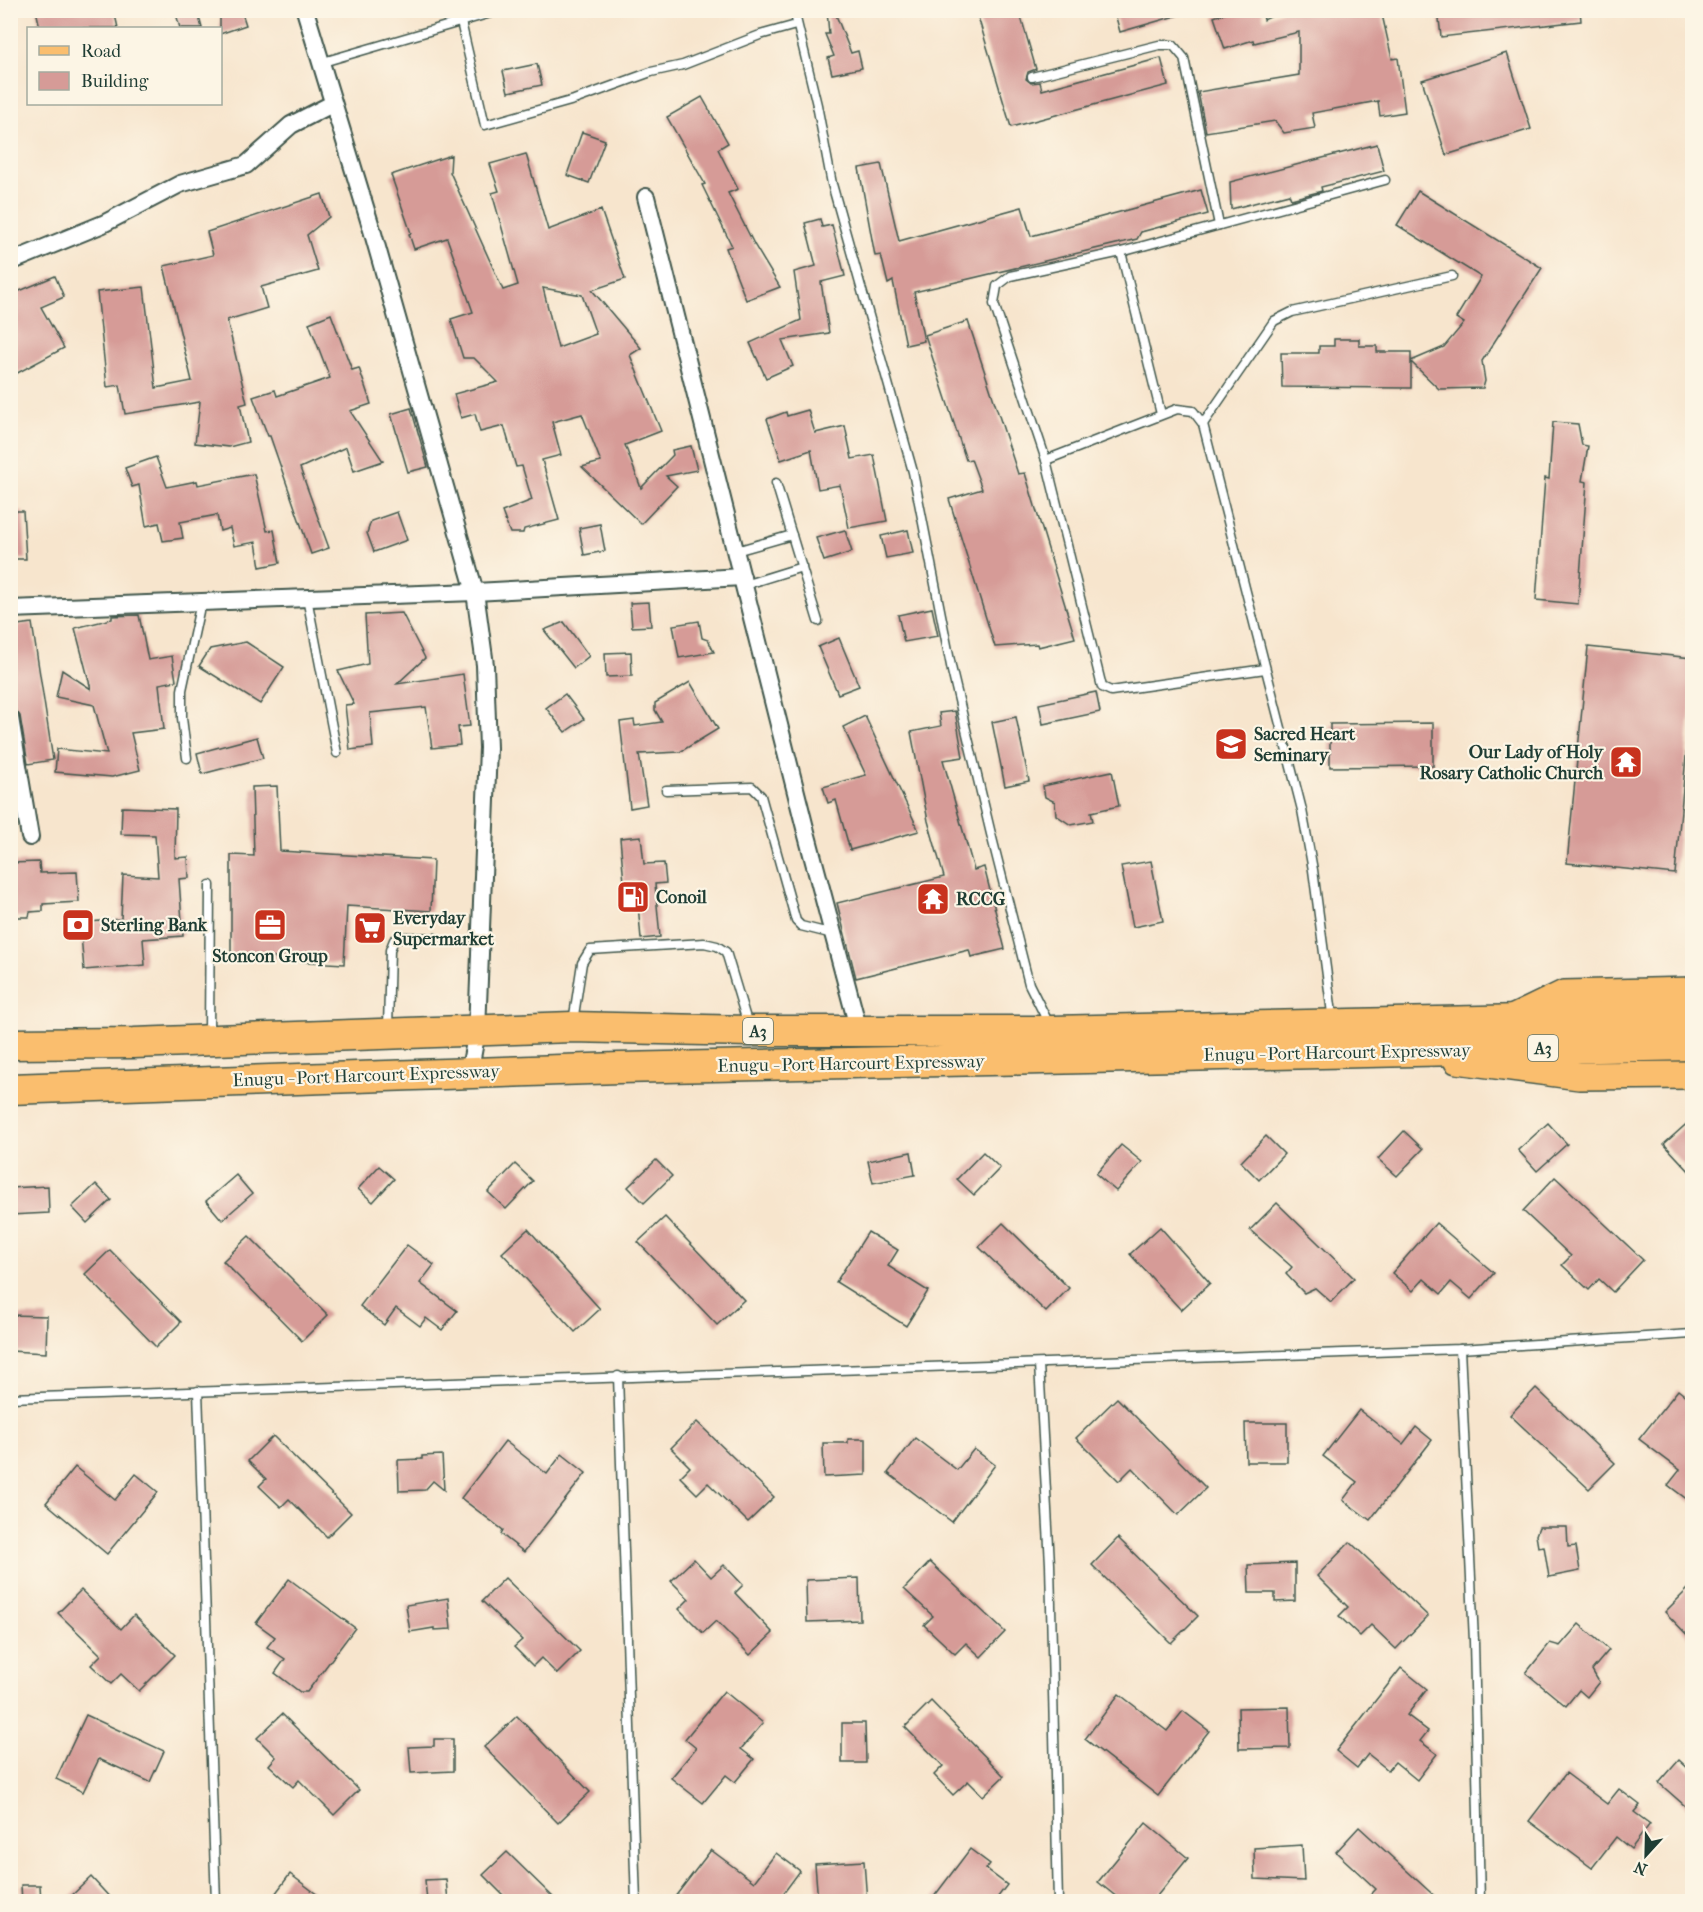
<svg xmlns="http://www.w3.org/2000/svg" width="1703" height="1912" font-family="'IM FELL French Canon',serif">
	<rect width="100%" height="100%" fill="#fcf5e5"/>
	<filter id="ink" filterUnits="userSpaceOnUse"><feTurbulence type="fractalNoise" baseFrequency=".0167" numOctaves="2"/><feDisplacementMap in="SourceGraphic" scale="12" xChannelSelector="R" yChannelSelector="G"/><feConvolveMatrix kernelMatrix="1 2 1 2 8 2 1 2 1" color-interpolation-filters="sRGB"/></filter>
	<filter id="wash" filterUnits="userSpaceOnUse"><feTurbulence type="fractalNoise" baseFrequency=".008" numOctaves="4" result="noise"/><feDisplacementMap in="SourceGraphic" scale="24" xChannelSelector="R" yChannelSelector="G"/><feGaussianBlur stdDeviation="1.35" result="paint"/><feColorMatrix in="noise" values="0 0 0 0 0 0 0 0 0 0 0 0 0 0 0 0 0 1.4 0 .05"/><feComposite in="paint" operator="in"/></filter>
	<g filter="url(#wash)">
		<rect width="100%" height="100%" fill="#f7e5cd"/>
		<g id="blocks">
			<!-- building -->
			<g fill="#d69b97" fill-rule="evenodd">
				<polygon points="36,10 114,10 118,28 40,28"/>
				<polygon points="175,10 197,10 202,28 180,28"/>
				<polygon points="235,10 241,10 246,25 220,34 220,16"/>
				<polygon points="827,10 834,10 851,53 858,51 862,68 832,74 828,58 834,56 825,34 829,34"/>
				<polygon points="976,10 1019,10 1036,69 1028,72 1026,79 1031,83 1040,82 1042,90 1161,58 1168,85 1011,127"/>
				<polygon points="1114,10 1178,10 1179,15 1120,32"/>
				<polygon points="1233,10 1262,10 1264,20 1284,10 1381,10 1392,59 1398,58 1405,112 1380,116 1378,101 1312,113 1315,128 1284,133 1275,121 1206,132 1198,92 1299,75 1299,32 1254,43 1253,40 1225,49 1214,17"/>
				<polygon points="1438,10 1580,10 1581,21 1441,37"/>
				<polygon points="1507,53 1531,129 1446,155 1422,80"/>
				<polygon points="537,64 542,85 508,92 503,71"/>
				<polygon points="702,97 728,143 718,149 738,189 728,193 755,246 780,287 746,300 726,248 732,246 702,185 705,184 667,117"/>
				<polygon points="582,132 605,140 589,183 567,175"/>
				<polygon points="1377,144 1384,171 1321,187 1322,191 1291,199 1289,194 1231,209 1230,182"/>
				<path d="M 526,154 L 548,230 L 601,210 L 625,279 L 592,290 L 641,348 L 630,355 L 661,431 L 625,445 L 641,488 L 673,455 L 672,450 L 691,446 L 697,470 L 666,476 L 677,486 L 641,524 L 582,467 L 601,462 L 582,414 L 552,422 L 561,455 L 542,460 L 559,520 L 524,529 L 523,533 L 510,533 L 502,512 L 532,500 L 522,466 L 516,467 L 504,426 L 480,432 L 475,414 L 461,418 L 454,394 L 498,382 L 474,358 L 463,358 L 451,319 L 473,312 L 447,238 L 414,249 L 409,234 L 411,233 L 391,175 L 451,155 L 450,172 L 503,290 L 518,285 L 492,193 L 499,191 L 490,164 ZM 543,288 L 582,295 L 596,334 L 558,348 Z"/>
				<polygon points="881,164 899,241 1022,207 1031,236 1201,190 1208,214 1141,232 1137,239 914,292 924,341 906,345 893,281 888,284 881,255 875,256 859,168"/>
				<polygon points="1418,191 1542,268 1482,361 1485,381 1483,388 1439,389 1411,362 1411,388 1282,387 1281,353 1319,353 1319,346 1334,346 1334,339 1359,339 1359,346 1377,346 1377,352 1411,352 1411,361 1444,347 1464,323 1456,318 1481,277 1397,225"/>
				<polygon points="322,194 329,217 307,235 318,271 261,287 267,308 227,320 247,403 240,405 248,442 229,447 195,443 200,402 125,414 120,385 107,387 97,292 144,287 156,388 192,381 164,266 213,255 207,232"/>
				<polygon points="820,219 822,227 832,225 845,276 821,282 829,333 782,340 793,366 766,378 750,343 801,320 794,272 816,266 805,223"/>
				<polygon points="55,276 64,297 41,307 64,348 10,377 10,295"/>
				<polygon points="331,314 352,370 359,368 371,404 350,411 383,461 354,471 346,447 300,468 329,548 311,554 270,436 268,436 253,397 275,390 277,396 330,378 309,323"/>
				<polygon points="968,321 1018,474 1025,473 1075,638 1038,647 1037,644 995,647 949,499 982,489 971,459 966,460 925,335"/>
				<polygon points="411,408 428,467 408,472 391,414"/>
				<polygon points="808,410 815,433 845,426 852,459 874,455 887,521 849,528 840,485 818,489 811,450 781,460 767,419 786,412 787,416"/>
				<polygon points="1553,422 1578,424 1582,445 1588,446 1582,481 1587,482 1578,604 1536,600 1545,478 1549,479"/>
				<polygon points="156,457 167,487 197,481 198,485 254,474 267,531 274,530 280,563 260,567 256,542 234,546 230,528 220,531 217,515 180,522 183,538 163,541 159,523 146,526 139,485 132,487 125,468"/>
				<polygon points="10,511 23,511 26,559 10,559"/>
				<polygon points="397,512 407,540 374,552 367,533 371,521"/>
				<polygon points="600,524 605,551 584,555 579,528"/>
				<polygon points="845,530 852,552 824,561 816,538"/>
				<polygon points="908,530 913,553 886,558 881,536"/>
				<polygon points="649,602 651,626 632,627 630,603"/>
				<polygon points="932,608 938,636 904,642 898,615"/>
				<polygon points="402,613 425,658 397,684 463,674 470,726 458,727 460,745 432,748 426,707 370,713 373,747 350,750 345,705 354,704 338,671 368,664 365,615"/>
				<polygon points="139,615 148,660 172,656 176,681 159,684 164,729 131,733 140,770 112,777 55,772 57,749 107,754 94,705 56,697 62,670 91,689 75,628 112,619 112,616"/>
				<polygon points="699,621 702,638 708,640 714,652 679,658 673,625"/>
				<polygon points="564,622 589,656 574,668 544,630"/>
				<polygon points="32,623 53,760 28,764 20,716 15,709 10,681 10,626"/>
				<polygon points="839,638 859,686 838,694 818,647"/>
				<polygon points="246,642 284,667 260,704 199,666 210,649"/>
				<polygon points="1588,647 1692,658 1692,693 1675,874 1567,863"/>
				<polygon points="631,652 632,676 606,677 605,653"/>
				<polygon points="690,682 718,729 680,752 639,754 647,805 630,808 620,722 634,720 635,726 662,722 655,710 655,703"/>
				<polygon points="1096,692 1100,712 1043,724 1039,704"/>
				<polygon points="565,694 584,719 565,732 546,708"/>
				<polygon points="955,711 963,757 943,760 974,870 984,867 1005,949 971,957 969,950 856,978 837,903 944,877 928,821 911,732 941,726 939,713"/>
				<polygon points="865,716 919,831 850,850 836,800 828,803 823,787 866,775 843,727"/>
				<polygon points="1016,717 1029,781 1005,786 992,722"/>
				<polygon points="1433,723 1433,766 1330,767 1330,724"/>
				<polygon points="257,737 263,758 202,774 197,753"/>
				<polygon points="1112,771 1119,806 1091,812 1093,821 1071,825 1056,815 1055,802 1045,797 1043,786"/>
				<polygon points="277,786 280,851 433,860 431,911 347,906 344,964 293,961 293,958 231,958 231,855 254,856 252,787"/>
				<polygon points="122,807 176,809 175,858 188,857 189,878 179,879 183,936 143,939 145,965 84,970 80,923 121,919 123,875 158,877 155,835 121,834"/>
				<polygon points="641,836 644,864 664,863 666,883 655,884 660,937 641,939 636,881 624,882 620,838"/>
				<polygon points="1151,861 1163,921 1133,927 1121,866"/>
				<polygon points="39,862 40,873 77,872 79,902 43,904 43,911 30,912 29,917 10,917 10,863"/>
				<polygon points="1692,1119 1692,1174 1664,1144"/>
				<polygon points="1548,1123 1567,1144 1537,1171 1518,1150"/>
				<polygon points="1404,1131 1423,1149 1397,1176 1378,1159"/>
				<polygon points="1266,1136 1284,1154 1259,1180 1241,1162"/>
				<polygon points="1121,1145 1142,1162 1116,1191 1096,1174"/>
				<polygon points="911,1152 915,1175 873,1183 868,1161"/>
				<polygon points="983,1152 1000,1168 974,1195 957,1179"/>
				<polygon points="656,1160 672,1176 644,1203 628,1187"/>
				<polygon points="515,1164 533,1181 506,1209 488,1192"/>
				<polygon points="379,1166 394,1179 373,1202 358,1189"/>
				<polygon points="236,1175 252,1194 222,1220 206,1201"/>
				<polygon points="1555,1177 1643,1260 1613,1292 1599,1279 1589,1290 1562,1265 1571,1256 1523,1211"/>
				<polygon points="96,1184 111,1200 87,1223 72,1207"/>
				<polygon points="48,1186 49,1213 10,1215 10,1188"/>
				<polygon points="1277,1203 1354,1278 1331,1302 1315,1288 1304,1293 1286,1274 1292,1267 1250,1230"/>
				<polygon points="665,1217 744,1300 717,1325 638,1242"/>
				<polygon points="1003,1223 1069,1288 1046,1312 979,1247"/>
				<polygon points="1436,1223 1494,1273 1471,1299 1451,1282 1441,1294 1424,1279 1413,1291 1392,1273"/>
				<polygon points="1160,1227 1210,1283 1181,1310 1130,1254"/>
				<polygon points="528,1229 600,1309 575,1332 502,1253"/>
				<polygon points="868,1232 898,1250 888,1266 928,1291 906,1326 836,1282"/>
				<polygon points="249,1236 328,1315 302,1341 223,1261"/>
				<polygon points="407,1245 434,1265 420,1283 457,1311 442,1330 426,1318 420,1326 396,1308 384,1325 360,1306"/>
				<polygon points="110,1250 181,1322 156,1347 85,1274"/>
				<polygon points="10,1315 47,1316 46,1353 10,1351"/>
				<polygon points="1536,1388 1615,1463 1589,1489 1510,1415"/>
				<polygon points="1678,1390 1692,1401 1692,1503 1668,1485 1680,1470 1639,1439"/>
				<polygon points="1117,1398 1206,1488 1178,1515 1132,1468 1119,1481 1076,1438"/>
				<polygon points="1359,1410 1403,1444 1416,1427 1432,1440 1370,1520 1343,1500 1357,1482 1323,1456"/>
				<polygon points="697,1422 774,1497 748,1522 708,1483 697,1494 680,1477 690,1467 671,1448"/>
				<polygon points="1245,1423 1287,1423 1287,1462 1246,1462"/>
				<polygon points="273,1436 351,1513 327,1537 289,1499 281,1507 259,1486 266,1479 248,1461"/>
				<polygon points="915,1438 957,1470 974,1449 995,1465 952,1522 888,1473"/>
				<polygon points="848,1439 866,1439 866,1475 824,1477 823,1443 848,1443"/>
				<polygon points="505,1441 547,1474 562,1454 586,1473 524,1552 501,1534 503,1530 461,1498"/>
				<polygon points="442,1455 444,1490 433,1481 425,1490 399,1491 398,1460 422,1459 422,1456"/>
				<polygon points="75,1467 115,1500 136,1474 158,1492 107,1554 46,1503"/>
				<polygon points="1539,1527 1567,1527 1568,1547 1576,1546 1580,1571 1549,1577 1544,1546 1538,1547 1536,1535"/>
				<polygon points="1118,1538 1198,1616 1171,1643 1092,1565"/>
				<polygon points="1350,1542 1428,1616 1396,1649 1371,1625 1360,1636 1339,1616 1348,1607 1317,1576"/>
				<polygon points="694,1559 711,1577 724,1565 743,1585 735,1593 773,1633 750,1655 716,1621 703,1633 679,1609 689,1599 671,1581"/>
				<polygon points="930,1562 1005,1632 981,1657 966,1643 955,1654 924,1625 933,1616 904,1589"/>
				<polygon points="1295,1563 1295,1601 1275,1602 1275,1593 1249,1593 1248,1565"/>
				<polygon points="505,1578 580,1651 557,1674 541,1658 533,1666 514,1647 522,1640 482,1601"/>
				<polygon points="859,1578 860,1620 807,1622 806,1580"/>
				<polygon points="289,1579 355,1628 307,1692 300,1692 275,1673 285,1659 267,1647 275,1637 256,1623"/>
				<polygon points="1692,1585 1692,1640 1665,1612"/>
				<polygon points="81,1590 121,1629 134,1615 175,1655 139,1691 121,1674 111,1684 91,1665 101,1655 58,1613"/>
				<polygon points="448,1598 451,1629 434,1630 434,1628 410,1632 406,1605"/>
				<polygon points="1579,1624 1609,1650 1592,1670 1599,1682 1587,1697 1579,1690 1566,1706 1526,1673 1550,1643 1560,1646"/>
				<polygon points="1401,1668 1427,1689 1407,1715 1428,1731 1420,1741 1437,1754 1417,1780 1395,1762 1388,1770 1368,1754 1357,1768 1336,1751"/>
				<polygon points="724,1691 763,1723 741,1749 754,1759 735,1782 726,1775 703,1803 671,1778 696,1748 685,1739"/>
				<polygon points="1119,1694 1167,1731 1183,1711 1209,1731 1158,1796 1085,1739"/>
				<polygon points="931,1701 1004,1776 983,1796 968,1781 953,1795 934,1775 943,1766 905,1727"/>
				<polygon points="1289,1707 1290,1748 1239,1749 1238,1708"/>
				<polygon points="282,1714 359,1790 334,1815 299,1780 293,1787 269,1765 276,1757 257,1738"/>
				<polygon points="86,1715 164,1751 150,1782 99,1759 83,1792 56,1779"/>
				<polygon points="517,1716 590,1792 558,1823 484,1747"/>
				<polygon points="842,1723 865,1723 866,1763 842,1763"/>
				<polygon points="434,1739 453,1739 453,1771 411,1773 409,1747 434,1746"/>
				<polygon points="1679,1760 1692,1772 1692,1812 1659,1783"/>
				<polygon points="1566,1773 1607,1804 1619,1789 1640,1805 1634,1812 1650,1824 1631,1849 1616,1837 1592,1868 1529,1821"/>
				<polygon points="1146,1823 1188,1858 1152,1902 1123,1902 1098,1882"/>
				<polygon points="1359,1827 1441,1902 1364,1902 1376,1889 1336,1852"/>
				<polygon points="1302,1845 1304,1881 1255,1879 1254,1848"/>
				<polygon points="970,1849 990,1864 986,1869 1007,1885 994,1902 930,1902"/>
				<polygon points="711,1850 754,1882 776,1853 800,1871 777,1902 671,1902"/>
				<polygon points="507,1852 558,1902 510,1902 483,1875"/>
				<polygon points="864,1861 867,1902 818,1902 815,1864"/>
				<polygon points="290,1874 327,1902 269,1902"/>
				<polygon points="91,1877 114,1902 65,1902"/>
				<polygon points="446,1879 448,1902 427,1902 425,1880"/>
				<polygon points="21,1885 40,1885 41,1902 22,1902"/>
			</g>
		</g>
	</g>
	<g filter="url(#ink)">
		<use href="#blocks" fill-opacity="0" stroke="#3f564b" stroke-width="1.5"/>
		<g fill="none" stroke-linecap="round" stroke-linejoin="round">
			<!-- lane casing -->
			<g stroke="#3f564b" stroke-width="11">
				<g id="lane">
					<polyline points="794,10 817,105 832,184 913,472 952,671 991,834 1029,984 1049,1024"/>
					<polyline points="461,22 485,125 574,100 651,72 683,65 760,35 796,25"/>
					<polyline points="323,62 501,10"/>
					<polyline points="1032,77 1159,45 1173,45 1184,58 1219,225"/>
					<polyline points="1121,252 1161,414"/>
					<polyline points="1203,424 1274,321 1292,312 1452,276"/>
					<polyline points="1046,460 1177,409 1193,411 1203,424 1302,810 1313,870 1333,1021"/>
					<polyline points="776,483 818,621"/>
					<polyline points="736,551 792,535"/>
					<polyline points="744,585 802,567"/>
					<polyline points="307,598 337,753"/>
					<polyline points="1265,669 1111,691 1102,687 1046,460 994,304 997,286 1010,276 1121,252 1385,180"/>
					<polyline points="187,758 182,718 182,690 201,602"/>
					<polyline points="666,790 752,787 761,796 796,921 801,926 833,934"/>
					<polyline points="573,1022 582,963 590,950 704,943 717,946 726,952 748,1025"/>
					<polyline points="388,1028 390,950 394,940 404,937 435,938"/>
					<polyline points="209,1036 210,885"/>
					<polyline points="1460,1349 1474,1641 1480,1902"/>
					<polyline points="1039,1364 1050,1564 1058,1902"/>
					<polyline points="618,1376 636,1902"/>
					<polyline points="198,1391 216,1902"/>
					<polyline points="10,1398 1460,1349 1692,1334"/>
				</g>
			</g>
			<!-- street casing -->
			<g stroke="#3f564b" stroke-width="20">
				<g id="street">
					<polyline points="305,10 372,230 475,592 485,665 488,748 477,1031 469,1074"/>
					<polyline points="646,197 805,828 859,1031"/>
					<polyline points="10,262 103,224 180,184 246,165 291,125 332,104"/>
					<polyline points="10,609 475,592 742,577"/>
					<polyline points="10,718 30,837"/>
				</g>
			</g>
			<!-- primary casing -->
			<g stroke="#3f564b" stroke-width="30">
				<g id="primary">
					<polyline points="1508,1021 1564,994 1692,991"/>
					<polyline points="1457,1060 1579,1076 1692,1075"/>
				</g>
			</g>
			<!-- highway casing -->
			<g stroke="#3f564b" stroke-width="33">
				<g id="highway">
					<polyline points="10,1044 134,1043 572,1027 749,1031 1052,1031 1692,1016"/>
					<polyline points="10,1089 619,1068 1692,1045"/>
				</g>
			</g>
			<!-- lane -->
			<use href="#lane" stroke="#fff" stroke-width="8"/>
			<!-- street -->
			<use href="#street" stroke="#fff" stroke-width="16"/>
			<!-- primary -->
			<use href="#primary" stroke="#fabe6e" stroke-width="27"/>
			<!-- highway -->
			<use href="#highway" stroke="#fabe6e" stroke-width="30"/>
		</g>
	</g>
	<!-- icons -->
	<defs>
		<g id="university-square" transform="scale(1.725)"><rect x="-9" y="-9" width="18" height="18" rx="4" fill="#c8321e" stroke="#fcf5e5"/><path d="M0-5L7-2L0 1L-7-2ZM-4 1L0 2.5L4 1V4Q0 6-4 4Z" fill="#fff"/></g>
		<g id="temple-square" transform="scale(1.725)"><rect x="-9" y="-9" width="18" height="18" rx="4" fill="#c8321e" stroke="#fcf5e5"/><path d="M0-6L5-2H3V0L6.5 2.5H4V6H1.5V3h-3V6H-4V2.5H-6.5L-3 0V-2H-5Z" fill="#fff"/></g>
		<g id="fuel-square" transform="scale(1.725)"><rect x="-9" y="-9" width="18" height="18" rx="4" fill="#c8321e" stroke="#fcf5e5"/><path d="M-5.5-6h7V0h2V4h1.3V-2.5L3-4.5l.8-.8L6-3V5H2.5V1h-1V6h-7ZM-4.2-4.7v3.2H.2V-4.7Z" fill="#fff"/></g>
		<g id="bank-square" transform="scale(1.725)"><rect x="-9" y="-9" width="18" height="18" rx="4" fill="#c8321e" stroke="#fcf5e5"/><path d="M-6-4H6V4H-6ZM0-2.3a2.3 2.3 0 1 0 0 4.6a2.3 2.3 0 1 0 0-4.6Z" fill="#fff"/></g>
		<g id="office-square" transform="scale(1.725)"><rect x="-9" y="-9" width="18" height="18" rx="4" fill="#c8321e" stroke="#fcf5e5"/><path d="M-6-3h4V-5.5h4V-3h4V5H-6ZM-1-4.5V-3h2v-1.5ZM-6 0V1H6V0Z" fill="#fff"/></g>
		<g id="supermarket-square" transform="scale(1.725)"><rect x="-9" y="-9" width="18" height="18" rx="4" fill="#c8321e" stroke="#fcf5e5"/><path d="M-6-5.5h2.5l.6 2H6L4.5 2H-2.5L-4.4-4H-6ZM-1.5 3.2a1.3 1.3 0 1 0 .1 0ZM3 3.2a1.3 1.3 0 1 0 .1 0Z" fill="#fff"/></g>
	</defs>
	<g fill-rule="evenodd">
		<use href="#university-square" x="1231" y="744"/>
		<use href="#temple-square" x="1626" y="762"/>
		<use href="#fuel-square" x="633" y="897"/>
		<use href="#temple-square" x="933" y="899"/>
		<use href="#bank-square" x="78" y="925"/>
		<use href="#office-square" x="270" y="925"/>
		<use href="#supermarket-square" x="370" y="928"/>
	</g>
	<g text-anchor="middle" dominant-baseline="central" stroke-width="4.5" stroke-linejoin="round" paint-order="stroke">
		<!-- shield labels -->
		<g fill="#fcf5e5" stroke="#617469" stroke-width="1.5">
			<rect x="743" y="1018" width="30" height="26" rx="4.5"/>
			<rect x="1528" y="1035" width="30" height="26" rx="4.5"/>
		</g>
		<g font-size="16" font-weight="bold" fill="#1f3d34">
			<text x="758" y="1031">A3</text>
			<text x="1543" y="1048">A3</text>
		</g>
		<!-- poi labels -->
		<g font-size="18" font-weight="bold" fill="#1f3d34" stroke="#fcf5e5" text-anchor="start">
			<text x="1254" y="734">Sacred Heart<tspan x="1254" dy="21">Seminary</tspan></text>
			<text x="1603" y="752" text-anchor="end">Our Lady of Holy<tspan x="1603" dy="21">Rosary Catholic Church</tspan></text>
			<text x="656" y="897">Conoil</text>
			<text x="956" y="899">RCCG</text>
			<text x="393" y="918">Everyday<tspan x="393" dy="21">Supermarket</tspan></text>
			<text x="101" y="925">Sterling Bank</text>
			<text x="270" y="956" text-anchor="middle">Stoncon Group</text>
		</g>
		<!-- street labels -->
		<g font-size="18" fill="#1f3d34" stroke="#fcf5e5">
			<text transform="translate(1337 1053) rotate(-1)">Enugu - Port Harcourt Expressway</text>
			<text transform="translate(851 1064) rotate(-1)">Enugu - Port Harcourt Expressway</text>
			<text transform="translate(366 1076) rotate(-2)">Enugu - Port Harcourt Expressway</text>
		</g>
	</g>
	<!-- margin -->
	<rect width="1703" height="1912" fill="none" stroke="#fcf5e5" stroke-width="36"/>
	<!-- legend -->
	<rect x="27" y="27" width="195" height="78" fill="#fcf5e5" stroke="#a4ab9e" stroke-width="1.5"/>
	<rect x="39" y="46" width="30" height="9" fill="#fabe6e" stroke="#a4ab9e" stroke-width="1.5"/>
	<text x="81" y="57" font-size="18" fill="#1f3d34">Road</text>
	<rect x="39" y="72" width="30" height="18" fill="#d69b97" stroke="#a4ab9e" stroke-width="1.5"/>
	<text x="81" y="87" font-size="18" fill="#1f3d34">Building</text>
	<!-- north arrow -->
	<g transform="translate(1646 1855) rotate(202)" stroke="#fcf5e5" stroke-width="4.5" paint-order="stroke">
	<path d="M0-4.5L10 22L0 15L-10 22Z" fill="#1f3d34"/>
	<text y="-9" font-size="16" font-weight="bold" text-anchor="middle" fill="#1f3d34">N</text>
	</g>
</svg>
